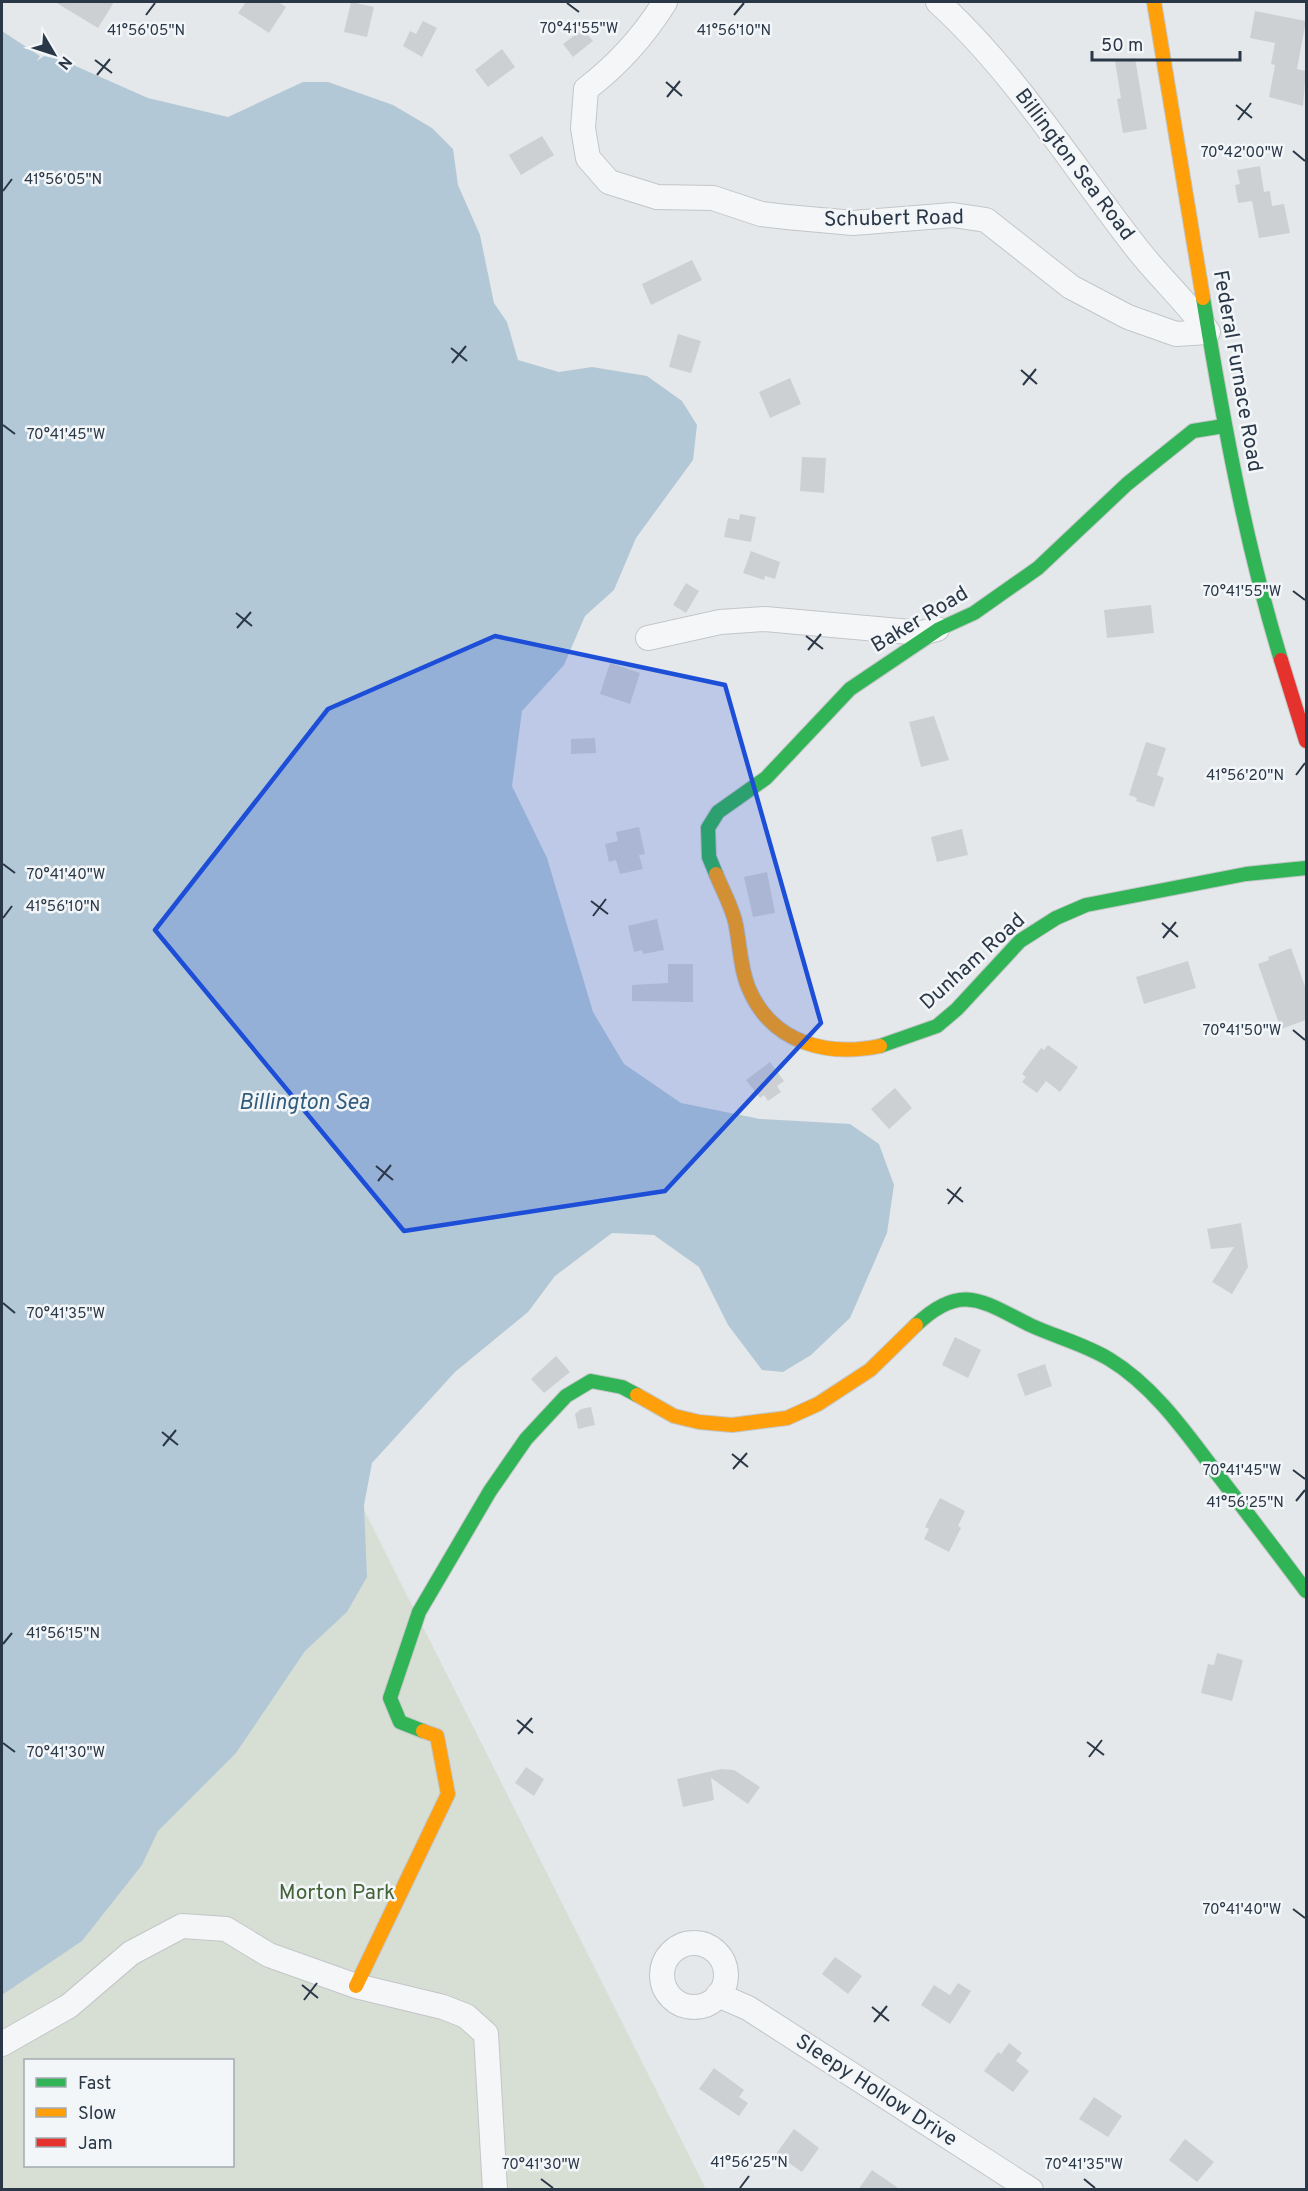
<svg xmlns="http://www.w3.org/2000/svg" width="1308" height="2191" font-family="Overpass,sans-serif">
	<rect width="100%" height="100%" fill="#e5e8ea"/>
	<!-- green -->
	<path fill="#d7dfd5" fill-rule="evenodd" d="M 350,1482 L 706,2189 L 2,2189 L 2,1957 ZM 26,2060 L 232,2060 L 232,2166 L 26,2166 Z"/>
	<!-- water -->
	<polygon fill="#b3c8d6" points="2,31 40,56 37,61 44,56 62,60 148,98 228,117 303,82 328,82 393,105 432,128 453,149 458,185 480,235 494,303 507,322 518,360 559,372 592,367 647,376 682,401 697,425 693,460 636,538 614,590 585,616 564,665 522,711 512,786 547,858 593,1012 624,1064 681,1103 760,1119 850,1124 879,1144 894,1185 887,1233 850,1318 811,1355 783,1372 762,1370 728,1325 699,1267 654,1235 612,1233 555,1276 528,1312 455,1372 372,1463 364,1505 367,1577 347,1612 305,1651 236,1753 158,1831 142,1865 82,1941 2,1995"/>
	<!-- building -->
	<g fill="#cdd0d3">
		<polygon points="55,2 114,2 98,28"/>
		<polygon points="246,2 278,2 286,7 269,33 238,13"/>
		<polygon points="351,2 374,7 367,37 344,32"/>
		<polygon points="1255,11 1306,21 1297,69 1306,71 1303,106 1269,97 1275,65 1271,64 1275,43 1250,38"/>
		<polygon points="423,21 437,28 422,57 403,46 410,31 416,34"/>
		<polygon points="583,29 593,41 573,57 563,44"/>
		<polygon points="502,49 515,67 488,87 475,70"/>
		<polygon points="1135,58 1147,129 1123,133 1117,99 1121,98 1115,61"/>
		<polygon points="542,136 554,155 521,175 509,155"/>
		<polygon points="1260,166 1264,192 1270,191 1272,206 1284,204 1290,233 1259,238 1252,201 1238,203 1235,185 1240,184 1237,170"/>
		<polygon points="692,260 702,280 651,305 642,284"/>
		<polygon points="678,334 701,341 691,373 669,367"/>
		<polygon points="790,378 801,404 770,418 759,392"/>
		<polygon points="802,457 826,458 824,493 800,491"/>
		<polygon points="740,514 756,517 751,542 724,537 728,518 739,520"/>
		<polygon points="751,551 780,562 775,579 765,576 764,580 743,573"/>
		<polygon points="686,583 699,591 686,613 673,605"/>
		<polygon points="1151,605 1154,633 1107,638 1104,610"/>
		<polygon points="610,663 640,673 630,704 600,694"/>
		<polygon points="934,716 949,760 921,767 909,722"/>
		<polygon points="595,738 596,753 571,754 571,739"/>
		<polygon points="1146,742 1166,748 1157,775 1164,778 1154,807 1136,801 1137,798 1129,795"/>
		<polygon points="639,827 645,854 639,855 643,869 620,874 616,860 609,862 605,844 618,841 616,832"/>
		<polygon points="962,829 968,855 937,862 931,837"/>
		<polygon points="767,872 775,913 753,917 744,877"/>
		<polygon points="657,919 664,950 643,954 642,950 634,952 628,926"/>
		<polygon points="1291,948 1306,989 1306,1020 1281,1029 1258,964 1269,960 1268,957"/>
		<polygon points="1188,961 1196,988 1144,1004 1136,977"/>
		<polygon points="668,964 693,964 693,1002 632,1001 632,985 668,983"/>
		<polygon points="1048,1045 1078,1067 1060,1092 1046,1081 1037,1093 1022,1082 1026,1077 1022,1074 1041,1048 1044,1050"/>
		<polygon points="770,1062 784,1081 777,1086 781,1092 768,1101 764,1095 760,1098 746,1080"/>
		<polygon points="895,1088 912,1108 889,1129 871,1109"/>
		<polygon points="1241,1223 1248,1267 1232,1294 1212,1282 1234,1247 1211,1249 1207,1229"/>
		<polygon points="955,1337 981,1350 968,1378 942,1365"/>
		<polygon points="556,1356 570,1372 544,1393 531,1379"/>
		<polygon points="1045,1364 1052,1386 1025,1396 1017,1374"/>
		<polygon points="591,1407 595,1425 578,1429 575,1414 581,1409"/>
		<polygon points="940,1498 965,1511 958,1526 961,1528 949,1552 924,1539 929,1529 925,1527"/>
		<polygon points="1217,1653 1243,1660 1232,1701 1201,1693 1208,1664 1214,1665"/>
		<polygon points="526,1767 544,1779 534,1796 515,1783"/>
		<polygon points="721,1769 734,1770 760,1787 748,1804 711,1778 714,1800 683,1807 677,1779"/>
		<polygon points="835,1957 862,1976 848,1994 822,1974"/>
		<polygon points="958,1983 971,1991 950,2024 921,2005 934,1985 950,1995"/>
		<polygon points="1009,2043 1022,2053 1016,2061 1029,2071 1013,2092 984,2071 998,2052 1001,2054"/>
		<polygon points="714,2068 744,2090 739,2097 748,2103 739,2116 699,2089"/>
		<polygon points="1094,2097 1122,2116 1108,2137 1079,2119"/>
		<polygon points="794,2129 819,2148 802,2172 776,2154"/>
		<polygon points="1185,2139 1214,2162 1197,2182 1169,2160"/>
		<polygon points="872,2170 901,2190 858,2190"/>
	</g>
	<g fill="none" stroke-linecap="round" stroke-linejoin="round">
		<!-- street casing -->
		<g stroke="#c3c6c8" stroke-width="26">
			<g id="street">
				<path d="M 665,2 C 643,37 619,64 586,89 L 583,128 L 588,158 L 609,182 L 657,197 L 713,198 L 761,214 L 787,217 L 853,223 L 953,215 L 986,220 L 1071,287 L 1128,317 L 1176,334 L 1208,332"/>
				<path d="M 938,2 C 1015,72 1071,164 1135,246 C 1157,275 1184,299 1206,329"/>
				<polyline points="648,638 720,622 765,619 922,633 937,629"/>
				<circle cx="694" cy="1975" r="32"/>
				<polyline points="718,1995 748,2008 1031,2190"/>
				<polyline points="2,2044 69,2006 131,1953 182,1926 226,1929 269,1955 356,1986 443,2007 466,2016 486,2034 495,2190"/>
			</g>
		</g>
		<!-- fast casing -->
		<g stroke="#c3c6c8" stroke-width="16">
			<g id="fast">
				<path d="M 1203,298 C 1223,420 1245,542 1281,660"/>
				<polyline points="716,874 709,857 708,828 718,812 766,778 850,689 939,629 974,613 1038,568 1127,484 1193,431 1224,426"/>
				<polyline points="880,1046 937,1026 957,1009 1020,941 1056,918 1086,905 1246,874 1306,868"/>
				<path d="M 916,1325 C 961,1282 982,1301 1030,1325 C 1056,1337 1084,1344 1109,1359 C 1154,1386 1187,1434 1218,1475 C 1247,1513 1277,1552 1306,1591"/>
				<polyline points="423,1731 400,1722 390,1698 419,1612 490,1491 526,1439 566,1396 591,1381 622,1387 637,1395"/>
			</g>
		</g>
		<!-- slow casing -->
		<g stroke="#c3c6c8" stroke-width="16">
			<g id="slow">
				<polyline points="1154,2 1203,298"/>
				<path d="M 716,874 C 722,889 731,905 735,921 C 740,943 740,969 749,989 C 772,1043 827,1057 880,1046"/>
				<polyline points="637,1395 674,1416 699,1422 732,1425 787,1418 818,1404 870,1370 916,1325"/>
				<polyline points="356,1986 448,1794 437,1736 423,1731"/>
			</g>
		</g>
		<!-- jam casing -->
		<g stroke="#c3c6c8" stroke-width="16">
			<polyline id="jam" points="1281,660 1306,741"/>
		</g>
		<!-- street -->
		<use href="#street" stroke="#f5f6f7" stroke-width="24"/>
		<!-- fast -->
		<use href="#fast" stroke="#30b455" stroke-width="14"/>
		<!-- slow -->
		<use href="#slow" stroke="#ff9f0a" stroke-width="14"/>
		<!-- jam -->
		<use href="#jam" stroke="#e5322d" stroke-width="14"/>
	</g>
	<!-- marked area -->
	<path fill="#1d4ed8" fill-opacity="0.2" stroke="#1d4ed8" stroke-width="4.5" stroke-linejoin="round" d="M 495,636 L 725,685 L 821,1023 L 665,1191 L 404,1231 L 155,930 L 328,709 Z"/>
	<!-- ticks -->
	<path fill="none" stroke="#2a3746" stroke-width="2" d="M 567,3 L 579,12M 146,15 L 155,3M 734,15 L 744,3M 95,60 L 112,73M 97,75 L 110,59M 666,82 L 682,96M 667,97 L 680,81M 1236,105 L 1252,118M 1238,120 L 1251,103M 1293,151 L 1305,161M 3,191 L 12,179M 451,348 L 467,361M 452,363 L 466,346M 1021,370 L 1037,384M 1023,385 L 1036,369M 3,425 L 15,434M 1293,591 L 1305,600M 236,613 L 252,626M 237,628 L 251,612M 806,636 L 823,649M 808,650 L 821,634M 1296,775 L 1305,763M 3,864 L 15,873M 591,901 L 608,914M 593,916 L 606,899M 3,918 L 12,906M 1162,923 L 1178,937M 1163,938 L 1176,922M 1293,1030 L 1305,1040M 376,1166 L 393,1180M 378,1181 L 391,1165M 947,1189 L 963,1202M 948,1204 L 961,1187M 3,1303 L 15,1313M 162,1432 L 178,1445M 163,1446 L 176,1430M 732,1454 L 748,1467M 733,1469 L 747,1453M 1293,1470 L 1305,1479M 1296,1501 L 1305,1490M 3,1644 L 12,1633M 517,1720 L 533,1733M 518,1734 L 532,1718M 1087,1742 L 1104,1755M 3,1743 L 15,1752M 1089,1757 L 1102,1740M 1293,1909 L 1305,1918M 302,1985 L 318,1998M 304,2000 L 317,1983M 872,2007 L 889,2021M 874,2022 L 887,2006M 541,2179 L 553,2188M 1084,2179 L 1095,2188M 740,2188 L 749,2176"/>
	<g text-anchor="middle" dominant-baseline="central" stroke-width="5" stroke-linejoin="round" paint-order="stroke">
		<!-- street labels -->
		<g font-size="21" fill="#2a3746" stroke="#f3f6f9">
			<text transform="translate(1074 165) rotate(53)">Billington Sea Road</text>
			<text transform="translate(894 219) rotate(-1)">Schubert Road</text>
			<text transform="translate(1237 371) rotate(80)">Federal Furnace Road</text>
			<text transform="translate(920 620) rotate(-31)">Baker Road</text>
			<text transform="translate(973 962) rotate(-42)">Dunham Road</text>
			<text transform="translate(876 2091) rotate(33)">Sleepy Hollow Drive</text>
		</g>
		<!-- park labels -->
		<g font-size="21" fill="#446336" stroke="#f3f6f9">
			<text x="337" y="1893">Morton Park</text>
		</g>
		<!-- water labels -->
		<g font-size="22" font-style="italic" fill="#315c7d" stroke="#f3f6f9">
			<text x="304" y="1103">Billington Sea</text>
		</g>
	</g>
	<g font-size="15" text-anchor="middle" fill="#2a3746" stroke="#f3f6f9" stroke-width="5" stroke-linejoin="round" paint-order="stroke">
		<text x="579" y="33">70°41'55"W</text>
		<text x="146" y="35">41°56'05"N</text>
		<text x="734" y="35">41°56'10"N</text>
		<text x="1242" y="157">70°42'00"W</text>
		<text x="63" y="184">41°56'05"N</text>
		<text x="66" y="439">70°41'45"W</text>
		<text x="1242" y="596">70°41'55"W</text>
		<text x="1245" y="780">41°56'20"N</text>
		<text x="66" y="879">70°41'40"W</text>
		<text x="63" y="911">41°56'10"N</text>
		<text x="1242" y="1035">70°41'50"W</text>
		<text x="66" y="1318">70°41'35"W</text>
		<text x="1242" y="1475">70°41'45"W</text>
		<text x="1245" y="1507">41°56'25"N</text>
		<text x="63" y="1638">41°56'15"N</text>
		<text x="66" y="1757">70°41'30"W</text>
		<text x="1242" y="1914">70°41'40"W</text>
		<text x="749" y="2167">41°56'25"N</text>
		<text x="541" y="2169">70°41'30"W</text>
		<text x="1084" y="2169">70°41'35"W</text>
	</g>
	<!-- border -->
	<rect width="1308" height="2191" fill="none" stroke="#2a3746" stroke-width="6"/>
	<!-- legend -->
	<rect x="24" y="2059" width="210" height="108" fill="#f3f6f9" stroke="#a3aab1" stroke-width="1.5"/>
	<rect x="36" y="2078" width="30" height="9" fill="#30b455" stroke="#a3aab1" stroke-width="1.5"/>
	<text x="78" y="2089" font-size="18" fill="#2a3746">Fast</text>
	<rect x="36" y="2108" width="30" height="9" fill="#ff9f0a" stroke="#a3aab1" stroke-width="1.5"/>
	<text x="78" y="2119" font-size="18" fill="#2a3746">Slow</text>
	<rect x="36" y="2138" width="30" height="9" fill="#e5322d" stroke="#a3aab1" stroke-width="1.5"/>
	<text x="78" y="2149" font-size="18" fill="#2a3746">Jam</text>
	<!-- north arrow -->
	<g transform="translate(54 54) rotate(129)" stroke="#f3f6f9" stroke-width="4.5" paint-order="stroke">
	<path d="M0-4.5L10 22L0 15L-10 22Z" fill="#2a3746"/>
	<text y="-9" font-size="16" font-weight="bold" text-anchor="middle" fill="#2a3746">N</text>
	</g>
	<!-- scale -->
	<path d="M1092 51v9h148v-9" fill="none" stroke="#2a3746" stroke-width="3"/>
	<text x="1101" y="51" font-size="18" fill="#2a3746" stroke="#f3f6f9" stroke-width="4.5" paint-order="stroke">50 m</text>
</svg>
